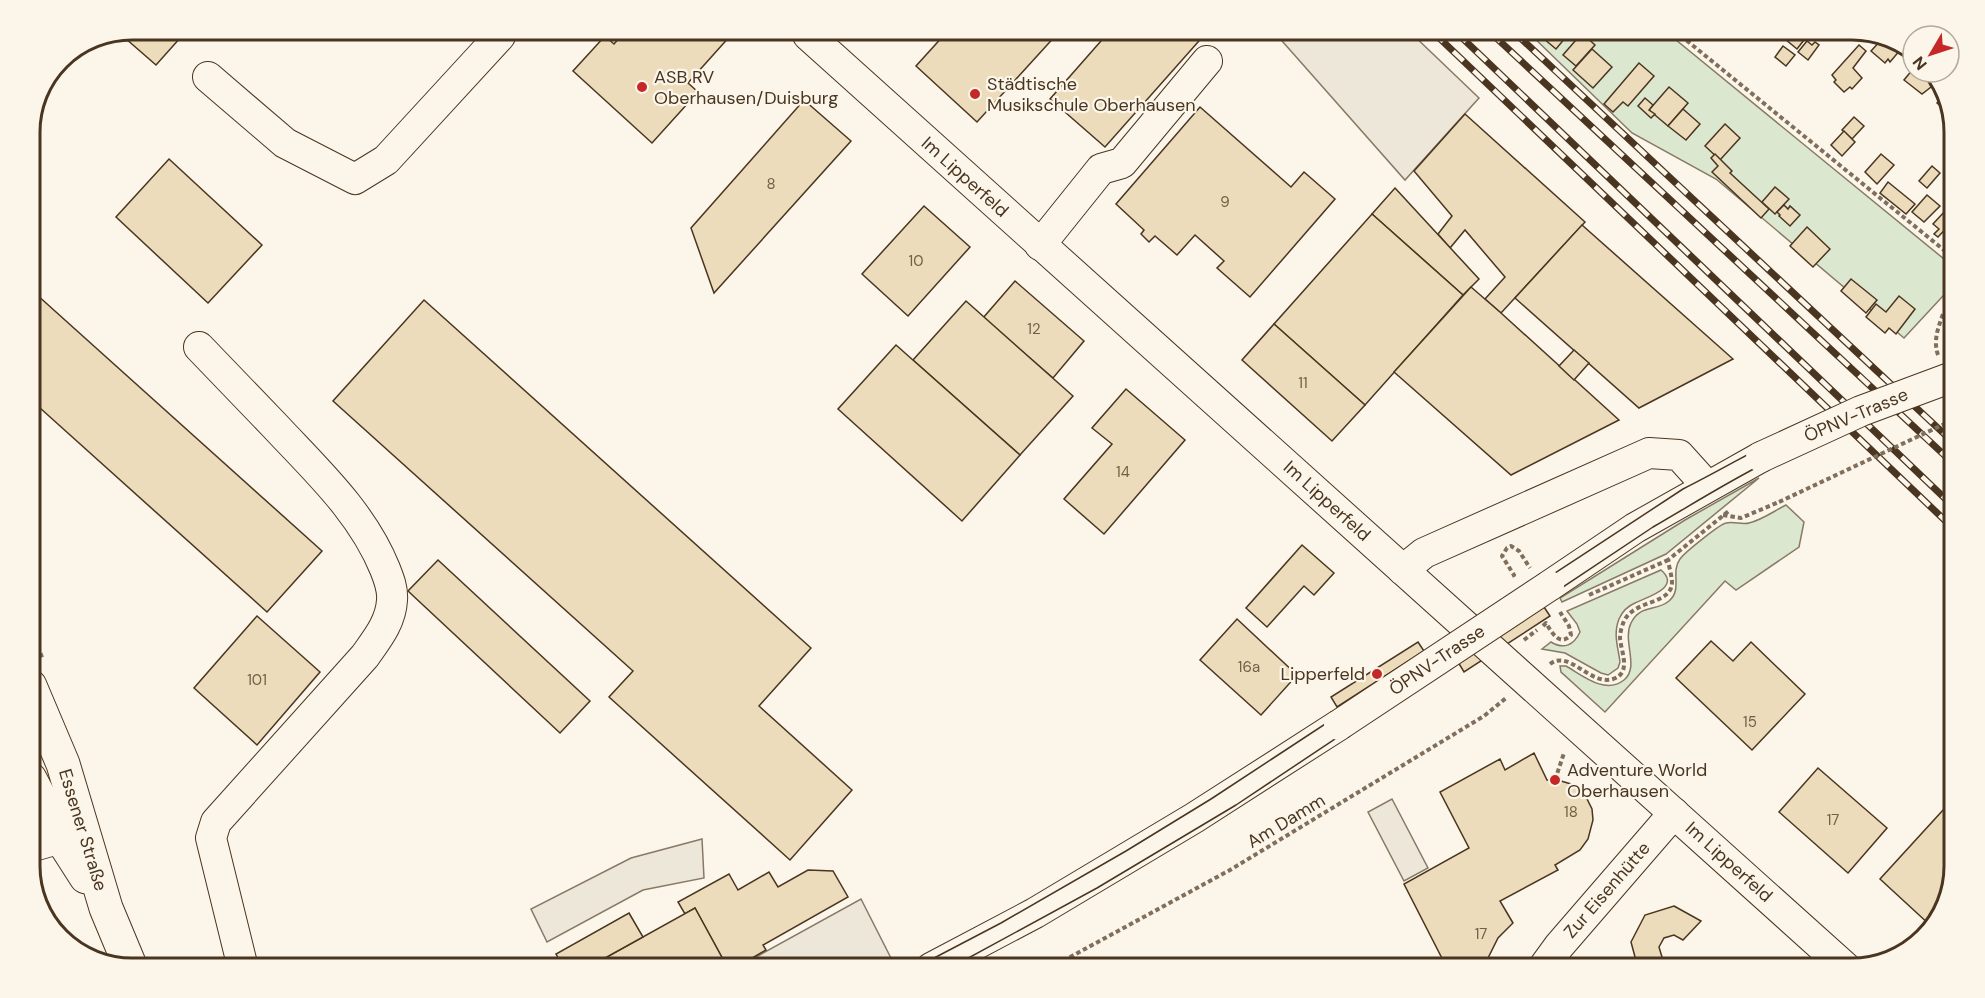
<svg xmlns="http://www.w3.org/2000/svg" width="1985" height="998" font-family="'DM Sans',sans-serif">
	<rect width="100%" height="100%" fill="#fbf6e9"/>
	<!-- green -->
	<g fill="#dce7d0" stroke="#887966" stroke-width="1.5">
		<polygon points="1527,31 1665,31 1955,268 1955,283 1904,338 1716,179 1632,133"/>
		<polygon points="1759,478 1666,554 1562,602 1560,598 1685,520"/>
		<path d="M 1786,505 L 1804,522 L 1799,547 L 1736,590 L 1725,581 L 1605,712 L 1561,672 L 1560,666 L 1566,666 C 1582,675 1605,695 1624,680 C 1640,667 1622,641 1631,623 C 1640,604 1656,612 1669,601 C 1683,589 1670,573 1680,559 C 1684,553 1720,524 1726,523 C 1734,521 1742,525 1749,523 C 1762,520 1774,511 1786,505 Z"/>
		<path d="M 1661,570 C 1682,588 1646,597 1635,603 C 1628,606 1622,612 1619,619 C 1613,634 1618,647 1620,662 L 1618,668 L 1608,675 L 1601,673 L 1565,653 L 1542,649 L 1551,642 C 1564,650 1574,645 1580,632 L 1577,624 L 1567,611 Z"/>
	</g>
	<!-- parking -->
	<g fill="#ede7d9" stroke="#887966" stroke-width="1.5">
		<polygon points="1410,32 1479,98 1405,180 1275,33"/>
		<polygon points="1392,799 1428,868 1404,881 1368,812"/>
		<polygon points="702,839 704,878 643,890 547,942 531,909 631,858"/>
		<polygon points="861,899 896,968 736,968"/>
	</g>
	<!-- building -->
	<g fill="#ecdcbc" stroke="#4a3520" stroke-width="1.5">
		<polygon points="1783,30 1792,30 1804,40 1797,49 1779,34"/>
		<polygon points="1852,30 1853,30 1868,33 1863,39"/>
		<polygon points="1539,31 1571,31 1556,49 1537,33"/>
		<polygon points="1058,33 977,122 916,66 945,34"/>
		<polygon points="1108,33 1206,33 1105,147 1050,99"/>
		<polygon points="1582,33 1595,45 1576,66 1563,55"/>
		<polygon points="622,35 731,35 688,83 698,92 652,143 573,71 605,36 614,44"/>
		<polygon points="181,37 156,65 125,38"/>
		<polygon points="1884,37 1898,40 1906,48 1906,50 1901,49 1890,62 1888,59 1885,63 1871,51"/>
		<polygon points="1807,41 1812,45 1815,42 1819,45 1808,60 1798,52"/>
		<polygon points="1859,45 1866,51 1853,68 1862,78 1852,89 1850,87 1844,92 1834,82 1836,80 1832,75"/>
		<polygon points="1783,46 1795,55 1786,66 1775,57"/>
		<polygon points="1592,49 1612,67 1593,88 1573,70"/>
		<polygon points="1639,63 1654,76 1628,106 1623,102 1613,112 1604,104"/>
		<polygon points="1913,69 1913,72 1921,73 1928,78 1931,87 1922,94 1904,80"/>
		<polygon points="1669,87 1688,103 1668,126 1649,110"/>
		<polygon points="1943,97 1946,101 1951,115 1937,103"/>
		<polygon points="1645,98 1653,105 1649,110 1655,114 1651,118 1638,106"/>
		<polygon points="804,100 851,141 714,293 691,228"/>
		<polygon points="1200,107 1291,187 1304,172 1335,199 1250,297 1217,268 1224,261 1195,235 1177,255 1155,236 1149,242 1141,234 1144,230 1116,204"/>
		<polygon points="1683,109 1700,124 1686,140 1668,126"/>
		<polygon points="1465,114 1585,222 1501,313 1485,299 1505,277 1465,230 1450,248 1438,234 1452,216 1414,171"/>
		<polygon points="1854,117 1864,126 1852,139 1842,130"/>
		<polygon points="1725,124 1740,138 1720,160 1705,146"/>
		<polygon points="1844,131 1855,142 1842,156 1831,145"/>
		<polygon points="1715,154 1732,171 1730,173 1769,209 1761,218 1712,172 1718,166 1711,158"/>
		<polygon points="1881,154 1894,165 1877,184 1865,172"/>
		<polygon points="169,159 262,245 208,303 116,217"/>
		<polygon points="1932,166 1940,173 1927,188 1919,181"/>
		<polygon points="1888,182 1915,204 1906,214 1880,193"/>
		<polygon points="1775,187 1789,199 1775,214 1762,202"/>
		<polygon points="1395,188 1479,279 1463,295 1372,214"/>
		<polygon points="1927,195 1940,206 1924,222 1912,212"/>
		<polygon points="1784,205 1788,209 1790,206 1800,215 1790,226 1779,216 1780,215 1777,212"/>
		<polygon points="924,206 970,247 908,316 862,274"/>
		<polygon points="1945,211 1954,220 1938,237 1934,234 1939,229 1933,224"/>
		<polygon points="1372,214 1463,295 1365,405 1274,324"/>
		<polygon points="1582,225 1733,359 1639,408 1515,298"/>
		<polygon points="1807,227 1830,249 1813,267 1790,246"/>
		<polygon points="1955,230 1955,252 1944,242"/>
		<polygon points="1851,279 1877,300 1866,313 1841,291"/>
		<polygon points="1015,281 1084,341 1053,378 983,318"/>
		<polygon points="1471,287 1501,313 1619,420 1511,475 1394,372"/>
		<polygon points="36,294 322,551 267,612 30,399 30,300"/>
		<polygon points="1899,296 1915,309 1896,334 1889,328 1885,333 1866,317 1876,304 1886,312"/>
		<polygon points="424,300 811,648 759,706 852,790 790,860 609,697 633,671 333,401"/>
		<polygon points="966,301 1073,396 1020,455 913,360"/>
		<polygon points="1274,324 1365,405 1332,441 1242,360"/>
		<polygon points="896,345 1020,455 962,521 838,409"/>
		<polygon points="1574,350 1589,363 1574,380 1559,366"/>
		<polygon points="1126,389 1185,440 1104,534 1064,499 1112,444 1092,428"/>
		<polygon points="1302,545 1334,573 1314,595 1304,586 1267,627 1246,608"/>
		<polygon points="438,560 590,701 560,733 408,591"/>
		<polygon points="1544,607 1550,616 1464,672 1458,662"/>
		<polygon points="257,616 320,672 257,745 194,688"/>
		<polygon points="1237,619 1297,675 1261,715 1200,660"/>
		<polygon points="1711,641 1733,661 1751,642 1805,694 1752,750 1676,678"/>
		<polygon points="1418,642 1424,651 1337,707 1331,697"/>
		<polygon points="1534,753 1547,780 1561,781 1571,784 1581,791 1587,799 1592,809 1593,820 1588,839 1580,850 1555,865 1558,870 1500,901 1513,923 1498,938 1486,962 1476,963 1466,968 1447,968 1404,884 1469,848 1440,792 1500,759 1505,770"/>
		<polygon points="1818,768 1887,828 1848,873 1779,812"/>
		<polygon points="1955,797 1955,866 1945,911 1931,926 1880,879"/>
		<polygon points="808,870 833,871 848,897 763,945 766,950 735,968 722,968 720,966 725,963 695,908 685,914 678,902 729,874 738,890 769,872 778,887"/>
		<polygon points="1674,906 1701,921 1683,940 1674,935 1664,938 1659,947 1662,957 1675,968 1638,968 1631,942 1645,915"/>
		<polygon points="695,908 725,963 720,966 717,968 587,968"/>
		<polygon points="629,913 643,937 587,968 564,968 556,954"/>
	</g>
	<g fill="none" stroke-linecap="round" stroke-linejoin="round">
		<!-- minor casing -->
		<g stroke="#4a3520" stroke-width="32">
			<g id="minor">
				<polyline points="808,35 1846,968"/>
				<polyline points="208,77 285,143 355,179 386,160 500,36"/>
				<polyline points="1040,245 1101,169 1122,163 1207,61"/>
				<path d="M 199,347 C 224,373 250,400 275,426 C 316,470 362,512 385,569 C 389,579 393,589 392,600 C 391,622 377,639 365,656 L 216,822 L 211,838 L 243,968"/>
				<polyline points="1403,570 1424,553 1649,453 1679,455 1707,486"/>
				<polyline points="1549,586 1635,528 1761,457"/>
				<polyline points="30,847 61,838"/>
				<polyline points="931,968 1035,913 1194,818 1339,725"/>
				<polyline points="1543,968 1559,946 1674,813"/>
			</g>
		</g>
		<!-- major casing -->
		<g stroke="#4a3520" stroke-width="35">
			<g id="major">
				<polyline points="30,686 63,764 106,908 131,968"/>
				<polyline points="30,779 61,838 86,877"/>
			</g>
		</g>
		<!-- path -->
		<g stroke="#7f6f5c" stroke-width="4" stroke-dasharray="4.5 3" stroke-linecap="butt">
			<polyline points="1675,31 1955,259"/>
			<path d="M 1938,355 C 1933,341 1938,328 1943,314 L 1955,307"/>
			<polyline points="1723,515 1741,518 1779,502"/>
			<polyline points="1512,576 1514,575 1502,556 1507,548 1511,546 1519,551 1530,568"/>
			<polyline points="1589,595 1668,560"/>
			<polyline points="30,625 43,660"/>
			<path d="M 1543,626 L 1546,623 C 1552,633 1560,647 1571,635 L 1569,626 L 1560,612"/>
			<polyline points="1524,640 1537,630"/>
			<path d="M 1550,664 C 1569,649 1590,686 1613,679 C 1632,673 1621,652 1620,638 C 1620,632 1622,626 1624,621 C 1635,599 1671,605 1672,583 C 1672,576 1669,567 1668,560 L 1730,510"/>
			<polyline points="1555,780 1564,753"/>
			<polyline points="1050,968 1230,870 1484,716 1506,698"/>
		</g>
		<!-- minor -->
		<use href="#minor" stroke="#fbf6e9" stroke-width="30"/>
		<!-- major -->
		<use href="#major" stroke="#fbf6e9" stroke-width="33"/>
		<!-- tram -->
		<g stroke="#4a3520" stroke-width="1.5">
			<path d="M 915,968 L 1001,923 L 1126,851 L 1211,799 L 1683,489 C 1721,470 1758,448 1797,429 C 1848,405 1901,384 1955,367"/>
			<path d="M 950,968 L 1097,888 L 1236,805 L 1653,527 C 1691,505 1729,481 1769,461 C 1829,431 1891,406 1955,385"/>
		</g>
		<!-- rail casing -->
		<g stroke="#4a3520" stroke-width="7">
			<g id="rail">
				<polyline points="1513,31 1955,444"/>
				<polyline points="1433,32 1955,530"/>
				<polyline points="1456,32 1955,508"/>
				<polyline points="1490,32 1955,465"/>
			</g>
		</g>
		<!-- rail -->
		<use href="#rail" stroke="#fbf6e9" stroke-width="4.5" stroke-dasharray="14" stroke-linecap="butt"/>
		<!-- minor-bridge casing -->
		<g stroke="#4a3520" stroke-width="32" stroke-linecap="butt">
			<g id="minor-bridge">
				<polyline points="1761,457 1861,411 1955,376"/>
				<polyline points="1339,725 1549,586"/>
			</g>
		</g>
		<!-- path-bridge -->
		<polyline stroke="#7f6f5c" stroke-width="4" stroke-dasharray="4.5 3" stroke-linecap="butt" points="1779,502 1955,419"/>
		<!-- minor-bridge -->
		<use href="#minor-bridge" stroke="#fbf6e9" stroke-width="30"/>
	</g>
	<!-- markers -->
	<g fill="#c62828" stroke="#fbf6e9" stroke-width="2">
		<circle cx="642" cy="87" r="6"/>
		<circle cx="975" cy="94" r="6"/>
		<circle cx="1377" cy="674" r="6"/>
		<circle cx="1555" cy="780" r="6"/>
	</g>
	<g text-anchor="middle" dominant-baseline="central" stroke-width="4.5" stroke-linejoin="round" paint-order="stroke">
		<!-- number labels -->
		<g font-size="15" fill="#725f47">
			<text x="771" y="184">8</text>
			<text x="1225" y="202">9</text>
			<text x="916" y="261">10</text>
			<text x="1034" y="329">12</text>
			<text x="1303" y="383">11</text>
			<text x="1123" y="472">14</text>
			<text x="1249" y="667">16a</text>
			<text x="257" y="680">101</text>
			<text x="1750" y="722">15</text>
			<text x="1571" y="812">18</text>
			<text x="1833" y="820">17</text>
			<text x="1481" y="934">17</text>
		</g>
		<!-- poi labels -->
		<g font-size="18" fill="#4a3520" stroke="#fbf6e9" text-anchor="start">
			<text x="654" y="77">ASB RV<tspan x="654" dy="21">Oberhausen/Duisburg</tspan></text>
			<text x="987" y="84">Städtische<tspan x="987" dy="21">Musikschule Oberhausen</tspan></text>
			<text x="1365" y="674" text-anchor="end">Lipperfeld</text>
			<text x="1567" y="770">Adventure World<tspan x="1567" dy="21">Oberhausen</tspan></text>
		</g>
		<!-- street labels -->
		<g font-size="18" fill="#4a3520" stroke="#fbf6e9">
			<text transform="translate(965 177) rotate(42)">Im Lipperfeld</text>
			<text transform="translate(1856 415) rotate(-23)">ÖPNV-Trasse</text>
			<text transform="translate(1327 501) rotate(42)">Im Lipperfeld</text>
			<text transform="translate(1437 660) rotate(-34)">ÖPNV-Trasse</text>
			<text transform="translate(1286 821) rotate(-31)">Am Damm</text>
			<text transform="translate(83 830) rotate(73)">Essener Straße</text>
			<text transform="translate(1729 862) rotate(42)">Im Lipperfeld</text>
			<text transform="translate(1607 890) rotate(-49)">Zur Eisenhütte</text>
		</g>
	</g>
	<!-- crop -->
	<path d="M0 0H1985V998H0ZM132 40H1852A92 92 0 0 1 1944 132V866A92 92 0 0 1 1852 958H132A92 92 0 0 1 40 866V132A92 92 0 0 1 132 40Z" fill="#fbf6e9" fill-rule="evenodd"/>
	<path fill="none" stroke="#4a3520" stroke-width="3" d="M132 40H1852A92 92 0 0 1 1944 132V866A92 92 0 0 1 1852 958H132A92 92 0 0 1 40 866V132A92 92 0 0 1 132 40Z"/>
	<!-- north arrow -->
	<g transform="translate(1931 54) rotate(231)"><circle r="28" fill="#fbf6e9" stroke="#b4a999" stroke-width="1.5"/>
	<path d="M0-4.5L10 22L0 15L-10 22Z" fill="#c62828"/>
	<text y="-9" font-size="16" font-weight="bold" text-anchor="middle" fill="#4a3520">N</text>
	</g>
</svg>
